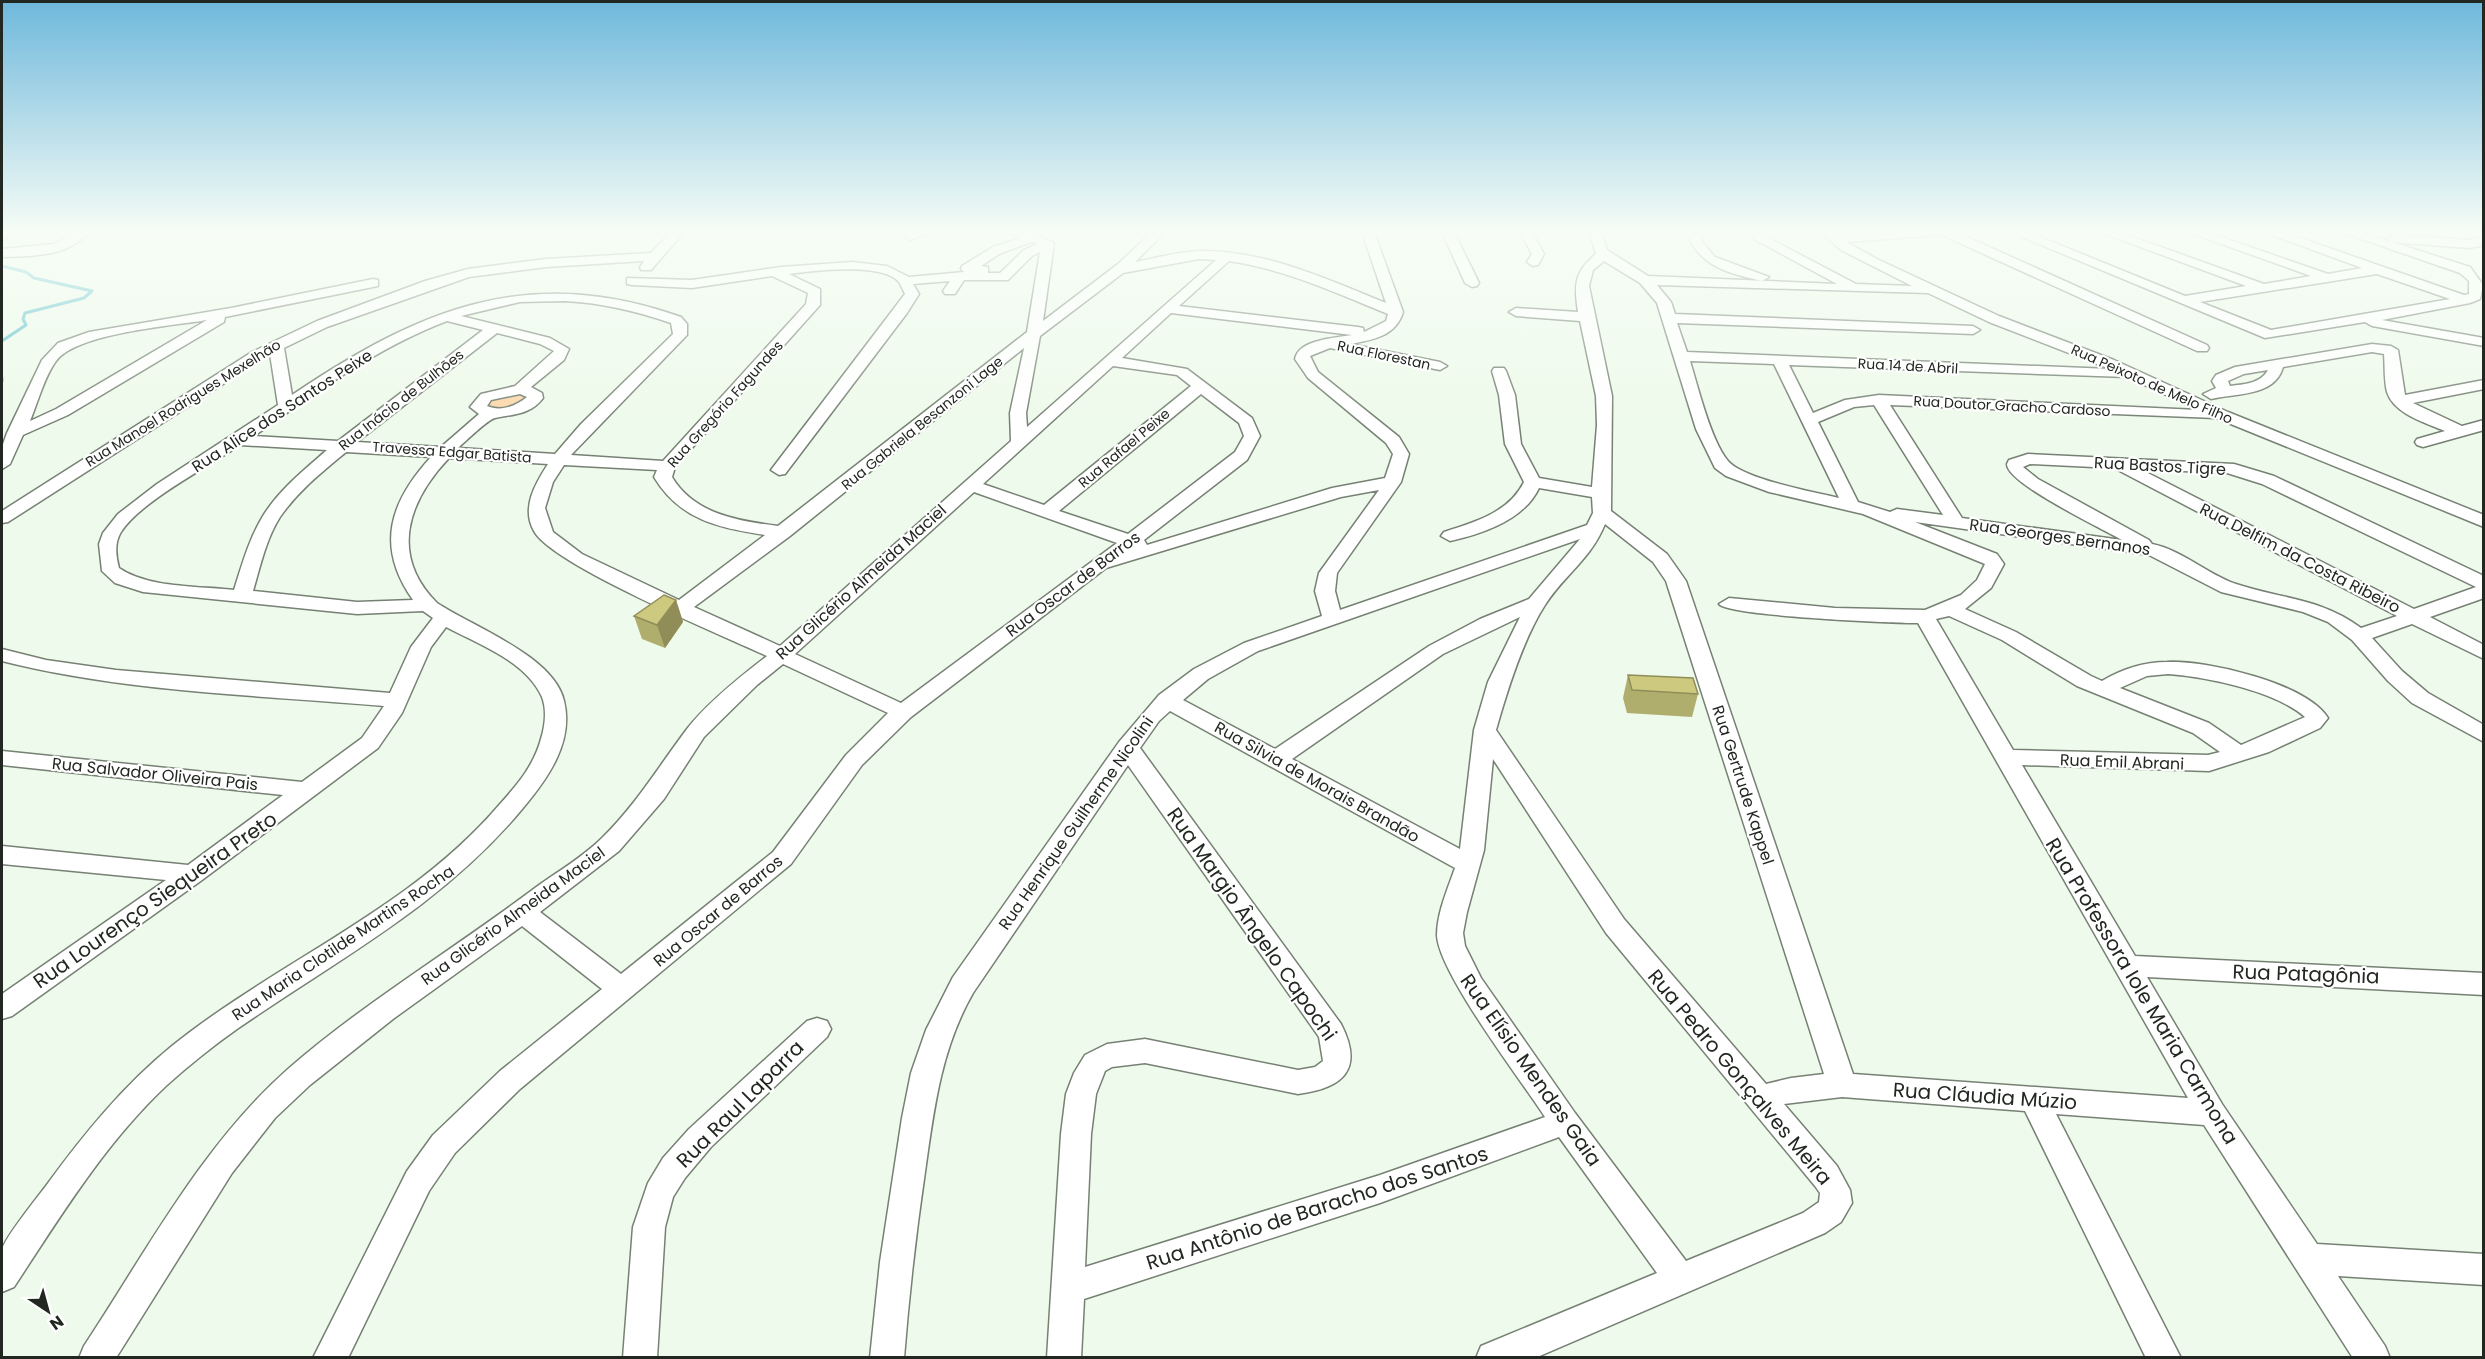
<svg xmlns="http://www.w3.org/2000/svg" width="2485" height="1359" font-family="Poppins,sans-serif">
	<rect width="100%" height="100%" fill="#eefaeb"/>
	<!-- green -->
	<path fill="#fcd7aa" d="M 516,392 L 527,396 L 527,399 C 515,408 499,413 485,405 L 487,401 Z"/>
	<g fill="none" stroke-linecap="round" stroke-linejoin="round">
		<!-- stream -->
		<g stroke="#58becb" stroke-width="3">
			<polyline points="2,266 26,272 34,278 92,291 84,298 25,313 23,319 26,325 2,341"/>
			<polyline points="2,378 2,381"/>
		</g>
		<!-- minor casing -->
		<g stroke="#768174" stroke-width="3">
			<g id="minor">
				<polygon points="2,232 16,232 2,241"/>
				<path d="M 75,232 L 88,232 C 69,257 30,256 2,257 L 2,249 L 54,244 Z"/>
				<path d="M 671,232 L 684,232 L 651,270 L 641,270 L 640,267 L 644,261 L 546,267 L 469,277 L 327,327 L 284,348 L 292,395 C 420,309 527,263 681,317 L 687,324 L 687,335 L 571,455 L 663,461 L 806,304 L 808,293 L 772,276 L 692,288 L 632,285 L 627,284 L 627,278 L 692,280 L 781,267 L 852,262 L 887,266 L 909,277 L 964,272 L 961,269 L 962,266 L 993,247 L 1020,238 L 1010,232 L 1034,233 L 1054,243 L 1043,321 L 1118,264 L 1152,232 L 1165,232 L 1135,262 C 1156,258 1177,252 1199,251 C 1265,250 1326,279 1386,303 L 1362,232 L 1374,232 L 1403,312 C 1396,336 1373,340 1350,344 L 1440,362 L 1447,366 L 1440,370 L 1330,348 L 1310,356 L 1318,372 L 1399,437 L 1409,454 L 1401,482 L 1337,573 L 1335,591 L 1340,610 L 1587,525 L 1593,513 L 1592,497 L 1539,488 C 1524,520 1482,534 1450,541 L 1441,536 L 1444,532 C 1474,522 1509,513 1524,482 L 1505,444 L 1499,395 L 1492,371 L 1494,368 L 1504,368 L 1506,371 L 1515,395 L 1521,444 L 1539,478 L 1592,487 L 1597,425 L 1596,396 L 1580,321 L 1516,316 L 1509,312 L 1516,308 L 1578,312 C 1574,285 1574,272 1596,254 L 1589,232 L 1601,232 L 1607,250 L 1648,276 L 1837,284 L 1743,233 L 1757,232 L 1856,284 L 1912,286 L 1841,250 L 1821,232 L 1835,232 L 1838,235 L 1956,232 L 2207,345 L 2209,348 L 2207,351 L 2197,351 L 1942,235 L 1846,242 L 1879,260 L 1999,316 L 2114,360 L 2228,412 L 2484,515 L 2484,527 L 2216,418 L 1890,405 L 1962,518 L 2122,540 C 2103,529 2006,483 2007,464 L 2009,460 L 2028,454 L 2234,464 L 2274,476 L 2484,576 L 2484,598 L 2430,617 L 2484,645 L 2484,659 L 2412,624 L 2372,638 L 2402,671 L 2428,693 L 2484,725 L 2484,742 L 2412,703 L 2388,681 L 2352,640 L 2328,622 L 2303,612 L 2221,592 L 2149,555 L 1915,522 L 1997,554 L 2004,564 L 1991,588 L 1965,609 L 2016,632 L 2091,676 L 2102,681 C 2122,669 2144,662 2167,662 C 2207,660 2306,683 2328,718 L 2320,728 L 2269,752 L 2209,771 L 2022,765 L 2135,956 L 2484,973 L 2484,995 L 2147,977 L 2222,1104 L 2317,1244 L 2484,1254 L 2484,1285 L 2338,1276 L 2385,1346 L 2390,1358 L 2353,1358 L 2204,1125 L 2056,1114 L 2181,1358 L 2146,1358 L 2025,1111 L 1842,1097 L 1784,1104 L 1837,1166 L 1850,1190 L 1852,1203 L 1841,1222 L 1825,1233 L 1535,1358 L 1476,1358 L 1481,1346 L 1657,1273 L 1559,1137 L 1380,1203 L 1084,1299 L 1081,1358 L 1047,1358 L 1061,1134 L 1066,1094 L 1074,1073 L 1085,1055 L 1107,1044 L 1145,1039 L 1298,1070 L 1315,1067 L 1323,1061 L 1319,1037 L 1128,765 L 973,993 C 941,1049 934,1108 925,1172 C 916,1233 909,1295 904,1358 L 870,1358 L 880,1262 L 902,1118 L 911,1073 L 926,1030 L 953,977 L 1119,742 L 1159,695 L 1194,669 L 1244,643 L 1322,616 L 1315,591 L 1319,573 L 1379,490 L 1341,497 L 1106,568 L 911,717 L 862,765 L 791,864 L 520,1089 L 455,1153 L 429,1191 L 348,1358 L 313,1358 L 407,1171 L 433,1135 L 500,1071 L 602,989 L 522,926 L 393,1019 L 310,1085 L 275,1118 L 232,1173 L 116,1358 L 79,1358 L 84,1346 C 146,1252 203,1144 288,1069 C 365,1002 454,949 535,888 C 557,872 583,857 602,838 C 636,805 659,766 687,729 C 707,703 741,676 767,656 C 724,636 552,565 534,531 C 521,508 535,484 548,464 L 449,458 C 408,501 389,555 437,603 C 473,627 554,656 564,701 C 574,742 548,778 523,808 C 443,905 338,959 237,1029 C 213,1046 189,1065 167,1085 C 105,1143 60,1217 14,1287 L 2,1292 C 1,1281 0,1259 2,1249 C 7,1235 36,1199 46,1186 C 83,1135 123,1086 172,1046 C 279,960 410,910 500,804 C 518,784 534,765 541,739 C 545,726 547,710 542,697 C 526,661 478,644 446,627 L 431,647 L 402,713 L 378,748 L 202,880 L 12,1016 L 2,1019 L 2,994 L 166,880 L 2,864 L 2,846 L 188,865 L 283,795 L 2,765 L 2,751 L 302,782 L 362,738 L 384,706 C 257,695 125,692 2,661 L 2,649 L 46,660 L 116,670 L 390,693 L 411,647 L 433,618 L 423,611 L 357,614 L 143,592 L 115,583 L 102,571 L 99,544 L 103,533 L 118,514 L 157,484 L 278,405 L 270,354 L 8,522 L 2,523 L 2,511 L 252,352 L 317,321 L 425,281 L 468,269 L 546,259 L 651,253 ZM 1032,242 L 1038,244 L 1024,250 L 1000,273 L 988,273 L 988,267 L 981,266 L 1001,253 ZM 1040,252 L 1027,332 L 778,526 C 738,521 694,514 672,477 L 675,467 L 820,305 L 820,289 L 789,274 C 813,271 881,262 899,282 C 901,285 903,290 905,294 L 771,470 L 779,475 L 785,474 L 907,313 L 919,294 L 913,284 L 950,281 L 943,291 L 945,294 L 955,294 L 964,280 L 1008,280 L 1032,256 ZM 1199,259 L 1216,260 L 1027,427 L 1026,413 L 1040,336 L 1123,273 ZM 1229,261 C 1285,269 1336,293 1388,314 L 1386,321 L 1364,332 L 1363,328 L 1358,327 L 1179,306 ZM 1604,261 L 1640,283 L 1657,303 L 1696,429 L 1715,468 L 1726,476 L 1769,492 L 1863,514 L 1985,564 L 1977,580 L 1961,595 L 1925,610 L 1835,608 L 1729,598 L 1719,604 C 1728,616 1893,623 1918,623 L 2188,1098 L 1853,1074 L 1686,581 L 1667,554 L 1611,511 L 1612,396 L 1589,286 L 1593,270 ZM 1657,285 L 1928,293 L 1989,322 L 2110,369 L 1687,352 L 1677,323 L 1973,334 L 1980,330 L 1973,326 L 1675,314 L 1671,302 ZM 565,301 C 602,303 636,311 671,323 L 673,334 L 581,424 L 555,454 L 458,448 C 466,441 487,420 495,418 C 514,414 530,415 543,398 L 542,393 L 531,387 L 564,360 L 569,349 L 550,338 L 461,316 L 520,302 ZM 1171,313 L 1352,335 C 1336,338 1299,339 1295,359 L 1308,378 L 1386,443 L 1393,454 L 1385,478 L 1332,488 L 1147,545 L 1144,540 L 1247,460 L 1260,436 L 1252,418 L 1187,369 L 1122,358 ZM 447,321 L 483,330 L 338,441 L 254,436 C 315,393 376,348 447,321 ZM 497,333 L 540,344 L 554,351 L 515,386 L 481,394 L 470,407 L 479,414 L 441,447 L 357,442 ZM 1024,348 L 1010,413 L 1011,441 L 780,646 L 694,607 L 790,536 ZM 1690,361 L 1774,364 L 1839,498 C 1814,492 1743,479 1728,461 C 1711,441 1698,387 1690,361 ZM 1789,365 L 2127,377 L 2198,410 L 1879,395 L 1845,400 L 1813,413 ZM 1113,366 L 1177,375 L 1191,386 L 1044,505 L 983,484 ZM 520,394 L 527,397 C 516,406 501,412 487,406 L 491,400 ZM 1201,394 L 1239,423 L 1244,436 L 1235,452 L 1128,534 L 1059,511 ZM 1874,405 L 1943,515 L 1897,509 L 1890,512 L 1858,502 L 1818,422 L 1854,407 ZM 240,445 L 327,450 C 304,470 279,490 263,516 C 249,539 242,565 234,590 C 200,586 147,588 119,568 C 116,557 114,543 121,532 C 141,501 208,467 240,445 ZM 346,452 L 431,457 C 390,502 375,546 413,600 L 357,602 L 253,591 C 260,567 266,539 280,517 C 298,491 322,472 346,452 ZM 2030,464 L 2114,468 L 2397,616 L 2361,628 C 2321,598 2281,599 2236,584 C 2207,574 2182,550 2152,544 L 2149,540 L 2038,479 L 2023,467 ZM 564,465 L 657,470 L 654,477 C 680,520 719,528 765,535 L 679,600 L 582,554 L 553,532 L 545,508 L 553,482 ZM 2140,469 L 2227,473 L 2262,484 L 2476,587 L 2414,609 ZM 974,492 L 1117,543 L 901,703 L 795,654 ZM 1605,524 L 1653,562 L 1666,581 L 1824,1074 L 1791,1078 L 1766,1084 L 1624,919 L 1496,730 C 1507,691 1523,639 1545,605 C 1564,575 1591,559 1605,524 ZM 1580,539 L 1529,599 L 1480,619 L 1429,646 L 1275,749 L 1183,700 L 1208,679 L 1258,651 ZM 1949,616 L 2002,640 L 2077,686 L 2193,733 L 2220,752 L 2208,755 L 2013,750 L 1936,619 ZM 1520,617 L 1488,682 L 1474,730 L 1460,849 L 1292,759 L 1443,654 ZM 783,664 L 888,713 L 846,755 L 773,852 L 621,974 L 540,912 L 619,851 L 664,799 L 704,737 L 757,685 ZM 2168,674 C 2208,677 2275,691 2305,717 L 2241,745 L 2209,723 L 2120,688 L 2147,676 ZM 1170,711 L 1455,868 C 1448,888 1437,913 1437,935 C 1438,972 1521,1080 1545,1117 L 1380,1175 L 1085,1267 L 1091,1134 L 1096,1094 L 1105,1071 L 1112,1067 L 1145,1063 L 1298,1094 C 1344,1088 1364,1069 1341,1024 L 1140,748 L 1159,721 ZM 1493,759 L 1606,933 L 1815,1186 L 1820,1193 L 1819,1202 L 1803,1213 L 1686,1261 L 1575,1113 L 1481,978 L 1465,946 L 1463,933 L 1467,912 L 1484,850 Z"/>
				<polygon points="909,232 931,232 910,240 904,236"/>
				<polygon points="1442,232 1454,232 1479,283 1477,286 1472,287 1465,283"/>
				<polygon points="1520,232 1532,232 1544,254 1538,265 1533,266 1527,262 1532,254"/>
				<path d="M 1686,232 L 1698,232 L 1703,243 L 1715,257 L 1769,277 L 1762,281 C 1728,273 1700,267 1686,232 Z"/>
				<path d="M 2010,232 L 2028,232 L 2185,296 L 2246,286 L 2100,232 L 2119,232 L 2264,284 L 2311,276 L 2188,232 L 2207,232 L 2328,274 L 2362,268 L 2264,232 L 2283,232 L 2464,295 L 2469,294 L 2469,281 L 2460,273 L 2341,232 L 2361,232 L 2470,267 L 2483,285 L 2480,299 L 2470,303 L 2382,320 L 2484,338 L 2484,346 L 2372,326 L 2365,322 L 2265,338 ZM 2377,274 L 2450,299 L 2271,330 L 2200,302 Z"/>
				<polygon points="2394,235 2469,240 2484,237 2484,245 2469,248 2390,242 2388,239"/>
				<path d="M 373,279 L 378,280 L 378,286 L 225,317 L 224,322 L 68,415 L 23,435 L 10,464 L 2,469 L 2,447 L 7,433 L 42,360 L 58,343 L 89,332 L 231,308 ZM 207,320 L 56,409 L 30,421 C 38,402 44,377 56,361 C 77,333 172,326 207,320 Z"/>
				<path d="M 2372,344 L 2391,346 L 2398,350 L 2405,395 L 2484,380 L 2484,389 L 2413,403 L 2462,426 L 2484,420 L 2484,430 L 2423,447 L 2417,445 L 2415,442 L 2417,439 L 2445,431 C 2426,423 2394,414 2387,392 C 2384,380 2385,366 2384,354 L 2372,352 L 2283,367 C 2275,397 2235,393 2211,399 L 2203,394 L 2216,388 L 2212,381 L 2216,375 L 2235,367 ZM 2268,370 C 2260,384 2244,384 2230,386 L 2228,381 L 2244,374 Z"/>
				<polygon points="817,1018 827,1021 831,1029 827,1037 711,1147 685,1178 673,1197 665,1227 657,1358 623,1358 633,1227 648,1183 663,1158 689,1129 807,1021"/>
			</g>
		</g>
		<!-- minor -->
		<use href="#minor" fill="#fff" fill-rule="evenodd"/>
	</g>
	<!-- wall -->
	<g fill="#b0ae6d">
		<polygon points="676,600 683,622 665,648 642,639 634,616"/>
		<polygon points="1628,675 1698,694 1692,717 1627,713 1623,698"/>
	</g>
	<!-- shaded-wall -->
	<polygon fill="#908d59" points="676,600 683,622 665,648 657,625"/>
	<!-- building -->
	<g fill="#cdca7f" stroke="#908d59" stroke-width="1.5">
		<polygon points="664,595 676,600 657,625 634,616"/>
		<polygon points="1628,675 1693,678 1698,694 1632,690"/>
	</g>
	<!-- sky -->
	<linearGradient id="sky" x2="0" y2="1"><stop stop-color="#6eb8dc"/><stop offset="0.55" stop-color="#f7fdf6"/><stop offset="1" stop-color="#f7fdf6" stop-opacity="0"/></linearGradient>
	<rect width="2485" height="423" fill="url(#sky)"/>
	<g text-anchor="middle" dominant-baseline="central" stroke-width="4.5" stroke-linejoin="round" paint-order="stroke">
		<!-- far-street labels -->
		<g font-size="14" fill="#222721" stroke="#fff">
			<text transform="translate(1384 355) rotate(12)">Rua Florestan</text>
			<text transform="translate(1908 366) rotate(3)">Rua 14 de Abril</text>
			<text transform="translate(2152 384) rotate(24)">Rua Peixoto de Melo Filho</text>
			<text transform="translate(401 400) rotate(-38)">Rua Inácio de Bulhões</text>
			<text transform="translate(183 403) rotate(-32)">Rua Manoel Rodrigues Mexelhão</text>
			<text transform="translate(725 404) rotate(-48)">Rua Gregório Fagundes</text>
			<text transform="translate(2012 406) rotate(3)">Rua Doutor Gracho Cardoso</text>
			<text transform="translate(922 423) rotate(-39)">Rua Gabriela Besanzoni Lage</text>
			<text transform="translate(1124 448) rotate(-40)">Rua Rafael Peixe</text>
			<text transform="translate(452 452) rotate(4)">Travessa Edgar Batista</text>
		</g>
		<!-- street labels -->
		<g font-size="16" fill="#222721" stroke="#fff">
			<text transform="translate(282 411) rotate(-33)">Rua Alice dos Santos Peixe</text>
			<text transform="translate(2160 466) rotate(3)">Rua Bastos Tigre</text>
			<text transform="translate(2060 537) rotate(8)">Rua Georges Bernanos</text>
			<text transform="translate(2300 558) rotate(27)">Rua Delfim da Costa Ribeiro</text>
			<text transform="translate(861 582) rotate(-42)">Rua Glicério Almeida Maciel</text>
			<text transform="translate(1073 584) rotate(-37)">Rua Oscar de Barros</text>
			<text transform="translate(2122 762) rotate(2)">Rua Emil Abrani</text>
			<text transform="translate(155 774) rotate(6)">Rua Salvador Oliveira Pais</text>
			<text transform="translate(1317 782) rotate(29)">Rua Silvia de Morais Brandão</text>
			<text transform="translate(1743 785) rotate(72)">Rua Gertrude Kappel</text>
			<text transform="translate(1076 823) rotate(-55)">Rua Henrique Guilherme Nicolini</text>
			<text transform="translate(718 911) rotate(-40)">Rua Oscar de Barros</text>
			<text transform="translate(513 916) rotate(-36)">Rua Glicério Almeida Maciel</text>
			<text transform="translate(343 943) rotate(-34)">Rua Maria Clotilde Martins Rocha</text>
		</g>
		<!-- near-street labels -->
		<g font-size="20" fill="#222721" stroke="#fff">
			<text transform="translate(155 900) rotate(-35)">Rua Lourenço Siequeira Preto</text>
			<text transform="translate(1252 924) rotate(55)">Rua Margio Ângelo Capochi</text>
			<text transform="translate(2306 974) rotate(2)">Rua Patagônia</text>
			<text transform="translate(2142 991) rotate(59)">Rua Professora Iole Maria Carmona</text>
			<text transform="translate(1531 1070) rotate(55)">Rua Elísio Mendes Gaia</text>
			<text transform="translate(1740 1077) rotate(50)">Rua Pedro Gonçalves Meira</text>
			<text transform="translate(1985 1096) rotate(4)">Rua Cláudia Múzio</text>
			<text transform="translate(740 1104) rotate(-45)">Rua Raul Laparra</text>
			<text transform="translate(1317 1208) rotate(-18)">Rua Antônio de Baracho dos Santos</text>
		</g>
	</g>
	<!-- border -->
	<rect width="2485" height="1359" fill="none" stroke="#222721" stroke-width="6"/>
	<!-- north arrow -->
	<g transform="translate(48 1311) rotate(144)" stroke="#ffffff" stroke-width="4.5" paint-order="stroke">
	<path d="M0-4.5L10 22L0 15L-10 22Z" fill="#222721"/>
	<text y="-9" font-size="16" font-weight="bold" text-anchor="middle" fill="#222721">N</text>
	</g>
</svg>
